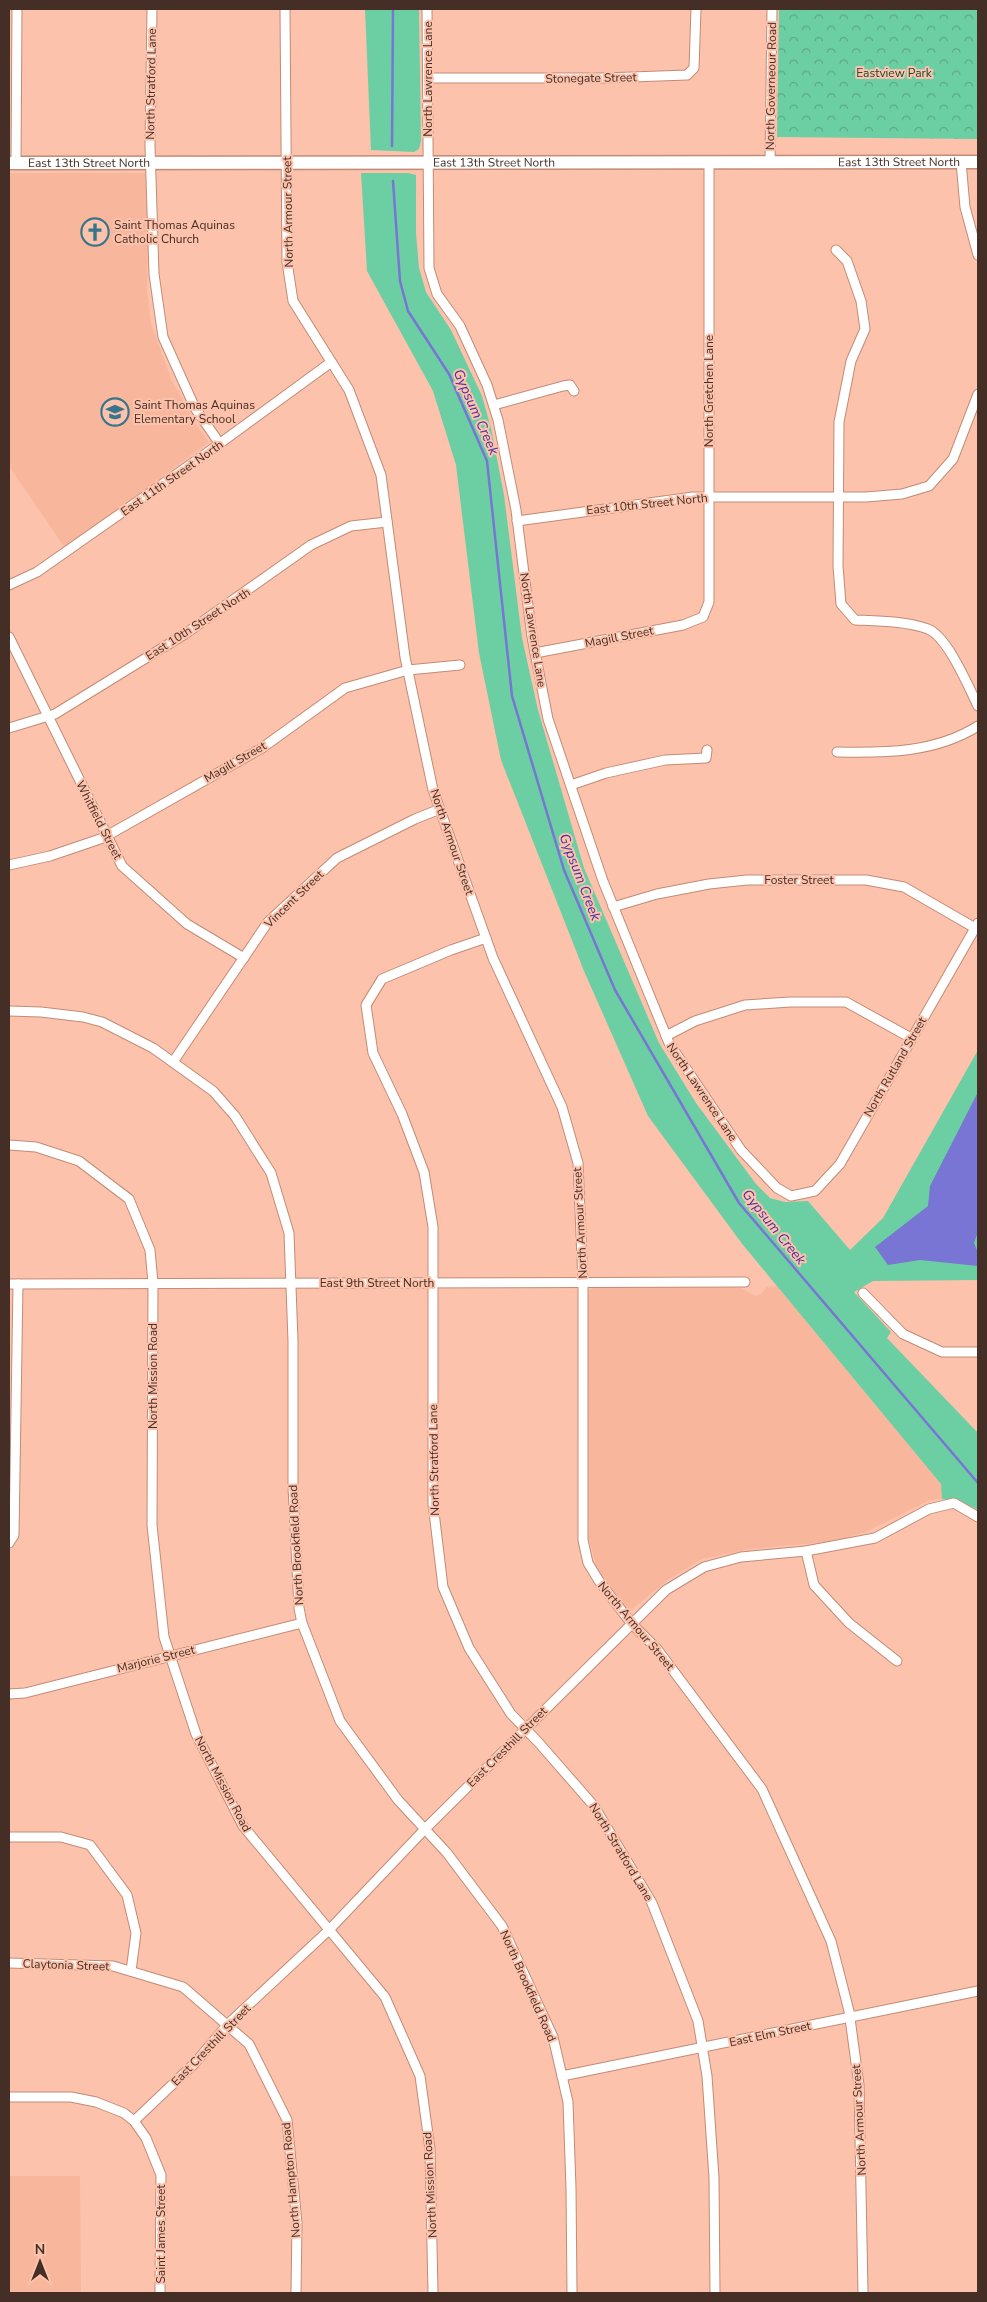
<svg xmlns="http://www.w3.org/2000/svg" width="987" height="2302" font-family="'Nunito Sans',sans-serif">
	<defs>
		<pattern id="park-crowns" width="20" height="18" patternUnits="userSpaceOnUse" patternTransform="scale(1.25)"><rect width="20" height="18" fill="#6ccfa3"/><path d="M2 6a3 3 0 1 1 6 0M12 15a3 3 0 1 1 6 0" fill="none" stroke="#5ba885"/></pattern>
	</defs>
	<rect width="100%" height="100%" fill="#fcc2ab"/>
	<!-- built -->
	<g fill="#f8b79d">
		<polygon points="9,173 149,173 147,291 151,324 172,381 197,426 209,442 65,548 9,466"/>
		<polygon points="777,1286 941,1484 942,1499 930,1500 866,1532 835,1541 751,1549 702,1559 669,1579 631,1610 626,1609 606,1585 597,1569 589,1538 588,1296 590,1290 595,1287 741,1288 755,1296 761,1294 767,1287"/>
		<polygon points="9,2176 80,2176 81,2293 9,2293"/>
	</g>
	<!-- grass -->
	<g fill="#6ccfa3">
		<polygon points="365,9 419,9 421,141 419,149 414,152 371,150"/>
		<polygon points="361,173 408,173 416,175 416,233 419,268 426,292 451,330 482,396 491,428 504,495 522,638 538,710 584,868 659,1043 696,1103 756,1184 770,1198 785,1202 808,1201 850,1250 883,1218 978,1050 978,1280 873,1281 854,1292 891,1332 887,1338 978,1433 978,1510 962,1502 942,1499 941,1484 743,1245 648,1116 584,971 501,760 479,653 456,465 433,391 367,271"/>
	</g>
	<!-- park -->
	<polygon fill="url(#park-crowns)" points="779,9 978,9 978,139 777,137"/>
	<!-- water -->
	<polygon fill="#7975d4" points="978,1092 978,1232 974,1243 978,1253 978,1266 920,1260 888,1265 875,1247 928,1206 930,1186"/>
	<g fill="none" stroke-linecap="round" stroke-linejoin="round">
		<!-- stream -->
		<g stroke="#7975d4" stroke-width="2.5">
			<polyline points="392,146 393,9"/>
			<polyline points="393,181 400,281 408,311 449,374 487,461 512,696 564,870 615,990 739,1203 978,1483"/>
		</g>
		<!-- minor casing -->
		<g stroke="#c28b75" stroke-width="11">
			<g id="minor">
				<polyline points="152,9 150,146 154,274 163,337 195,408 220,444"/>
				<polyline points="285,9 287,262 293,301 349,390 381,475 405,657 433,790 493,958 562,1107 578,1163 583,1282 583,1540 588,1563 599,1581 631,1623 657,1649 762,1789 831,1941 849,2011 859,2085 863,2293"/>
				<polyline points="427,9 429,268 437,294 460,326 487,385 498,420 516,510 532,637 548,719 603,881 669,1043 741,1150 777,1188 791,1196 815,1191 840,1164 978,923"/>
				<polyline points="428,78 604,78 687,75 694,68 696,9"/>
				<polyline points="961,162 965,207 978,255"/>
				<polyline points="16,163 17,9"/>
				<polyline points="770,163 772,9"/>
				<path d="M 836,250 L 847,261 L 861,301 L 865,329 L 851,361 L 839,422 L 838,566 L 841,604 L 855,620 C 879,621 905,621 928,629 C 948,637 969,688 978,706"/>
				<polyline points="494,405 563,386 570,385 574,391"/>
				<polyline points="517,521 693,497 866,497 902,494 929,486 953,459 978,394"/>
				<polyline points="9,585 37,572 204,455 330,363"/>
				<polyline points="9,637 122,866 187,924 244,958"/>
				<polyline points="535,653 683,625 703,617 709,602 709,163"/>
				<polyline points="9,728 55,714 185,634 311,545 351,526 387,522"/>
				<path d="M 837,752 C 886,753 935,753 978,726"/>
				<polyline points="571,785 606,773 665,760 706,758 707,750"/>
				<polyline points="9,865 50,856 103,838 262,748 345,688 408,670 460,665"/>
				<polyline points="613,907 657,894 709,884 747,880 866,880 904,887 975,928"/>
				<polyline points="486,938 451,950 382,979 366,1005 373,1053 402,1114 424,1172 433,1227 433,1504 443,1587 469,1648 511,1714 539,1743 594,1806 652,1903 698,2021 707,2076 714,2178 715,2293"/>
				<polyline points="9,1011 41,1012 83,1017 102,1022 153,1048 213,1091 235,1116 271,1173 289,1233 293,1341 293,1487 299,1608 302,1623 340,1721 398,1800 447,1853 502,1926 553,2037 568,2102 571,2188 572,2293"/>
				<polyline points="666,1036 695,1021 745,1005 790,1002 846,1002 911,1038"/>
				<polyline points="173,1062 268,922 337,858 415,819 440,809"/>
				<polyline points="9,1145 36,1147 79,1161 129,1199 150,1250 153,1283 152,1525 164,1637 196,1734 243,1826 385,1997 420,2076 430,2149 433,2293"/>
				<polyline points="9,1284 745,1282"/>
				<polyline points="863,1293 903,1334 942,1352 978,1352"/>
				<polyline points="9,1543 14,1535 18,1284"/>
				<polyline points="806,1551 814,1585 849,1623 897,1661"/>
				<polyline points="9,1694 25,1693 302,1623"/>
				<polyline points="9,1837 61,1837 90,1845 127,1895 136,1933 131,1971"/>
				<polyline points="9,1963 113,1966 183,1987 249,2044 287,2120 297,2223 296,2293"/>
				<polyline points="562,2076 978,1991"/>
				<polyline points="9,2097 71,2097 96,2102 124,2113 134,2121 146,2138 161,2175 160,2293"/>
				<polyline points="134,2121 195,2063 228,2024 329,1930 425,1829 666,1590 704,1567 741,1557 806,1551 875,1538 929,1509 954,1503 978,1517"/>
			</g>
		</g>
		<!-- secondary casing -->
		<g stroke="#c28b75" stroke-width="15">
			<g id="secondary">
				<path id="s1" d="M 9,163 L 978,162"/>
			</g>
		</g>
		<!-- minor -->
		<use href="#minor" stroke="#fff" stroke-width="9"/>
		<!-- secondary -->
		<use href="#secondary" stroke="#fff" stroke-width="12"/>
	</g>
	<!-- icons -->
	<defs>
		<g id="church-ring" transform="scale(1.4375)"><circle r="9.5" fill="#fcc2ab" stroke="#36758a" stroke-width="1.5"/><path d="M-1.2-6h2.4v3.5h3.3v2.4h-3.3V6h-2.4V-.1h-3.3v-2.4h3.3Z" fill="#36758a"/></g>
		<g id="school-ring" transform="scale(1.4375)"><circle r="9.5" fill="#fcc2ab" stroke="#36758a" stroke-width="1.5"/><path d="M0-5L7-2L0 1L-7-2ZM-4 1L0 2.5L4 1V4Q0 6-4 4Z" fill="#36758a"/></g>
	</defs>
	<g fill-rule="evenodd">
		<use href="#church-ring" x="95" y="232"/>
		<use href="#school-ring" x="115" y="412"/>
	</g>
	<g text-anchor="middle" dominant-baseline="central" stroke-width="4" stroke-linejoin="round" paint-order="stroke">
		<!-- park labels -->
		<g font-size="12" fill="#144b35" stroke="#fcc2ab">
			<text x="894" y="73">Eastview Park</text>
		</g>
		<!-- street labels -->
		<g font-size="12" fill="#452e25" stroke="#fcc2ab">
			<text transform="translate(591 78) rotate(-1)">Stonegate Street</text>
			<text transform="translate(428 79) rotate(-90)">North Lawrence Lane</text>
			<text transform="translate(151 84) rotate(-89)">North Stratford Lane</text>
			<text transform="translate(771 86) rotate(-89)">North Governeour Road</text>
			<text stroke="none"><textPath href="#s1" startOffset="890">East 13th Street North</textPath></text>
			<text stroke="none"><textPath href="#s1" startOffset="80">East 13th Street North</textPath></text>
			<text stroke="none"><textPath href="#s1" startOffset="485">East 13th Street North</textPath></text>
			<text transform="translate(288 212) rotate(-91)">North Armour Street</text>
			<text transform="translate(709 391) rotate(-90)">North Gretchen Lane</text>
			<text transform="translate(172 478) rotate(-35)">East 11th Street North</text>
			<text transform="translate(647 504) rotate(-6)">East 10th Street North</text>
			<text transform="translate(198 624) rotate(-33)">East 10th Street North</text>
			<text transform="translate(533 630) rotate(81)">North Lawrence Lane</text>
			<text transform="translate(619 637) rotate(-11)">Magill Street</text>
			<text transform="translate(235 762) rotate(-30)">Magill Street</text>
			<text transform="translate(99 820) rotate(63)">Whitfield Street</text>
			<text transform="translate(452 842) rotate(71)">North Armour Street</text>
			<text x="799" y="880">Foster Street</text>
			<text transform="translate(294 899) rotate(-44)">Vincent Street</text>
			<text transform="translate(895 1067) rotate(-60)">North Rutland Street</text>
			<text transform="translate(702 1092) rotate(56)">North Lawrence Lane</text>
			<text transform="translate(580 1223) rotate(-93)">North Armour Street</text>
			<text x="377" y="1283">East 9th Street North</text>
			<text transform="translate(153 1376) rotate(-90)">North Mission Road</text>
			<text transform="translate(434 1460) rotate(-91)">North Stratford Lane</text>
			<text transform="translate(296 1545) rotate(-93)">North Brookfield Road</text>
			<text transform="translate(636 1626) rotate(50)">North Armour Street</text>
			<text transform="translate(156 1659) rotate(-14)">Marjorie Street</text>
			<text transform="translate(507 1747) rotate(-45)">East Cresthill Street</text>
			<text transform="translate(223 1784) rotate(62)">North Mission Road</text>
			<text transform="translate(621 1852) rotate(59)">North Stratford Lane</text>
			<text transform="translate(66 1965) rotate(2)">Claytonia Street</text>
			<text transform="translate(528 1986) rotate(66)">North Brookfield Road</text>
			<text transform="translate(770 2034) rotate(-12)">East Elm Street</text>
			<text transform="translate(211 2045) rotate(-46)">East Cresthill Street</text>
			<text transform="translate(859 2120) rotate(-93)">North Armour Street</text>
			<text transform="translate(291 2180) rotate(-95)">North Hampton Road</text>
			<text transform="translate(430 2185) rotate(-93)">North Mission Road</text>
			<text transform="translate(161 2234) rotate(-90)">Saint James Street</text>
		</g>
		<!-- poi labels -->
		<g font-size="12" fill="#452e25" stroke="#fcc2ab" text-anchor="start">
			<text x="114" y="225">Saint Thomas Aquinas<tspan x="114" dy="14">Catholic Church</tspan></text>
			<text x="134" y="405">Saint Thomas Aquinas<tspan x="134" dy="14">Elementary School</tspan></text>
		</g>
		<!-- water labels -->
		<g font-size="14" font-style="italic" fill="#4433a2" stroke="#fcc2ab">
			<text transform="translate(476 412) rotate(66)">Gypsum Creek</text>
			<text transform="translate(580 877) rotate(69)">Gypsum Creek</text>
			<text transform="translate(774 1227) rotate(51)">Gypsum Creek</text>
		</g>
	</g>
	<!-- border -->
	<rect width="987" height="2302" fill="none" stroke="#452e25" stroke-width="20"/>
	<!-- north arrow -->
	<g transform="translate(40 2262)" stroke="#fcc2ab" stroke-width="4" paint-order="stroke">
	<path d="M0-4L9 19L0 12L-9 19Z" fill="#452e25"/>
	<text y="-8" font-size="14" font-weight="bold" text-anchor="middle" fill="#452e25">N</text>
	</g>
</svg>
